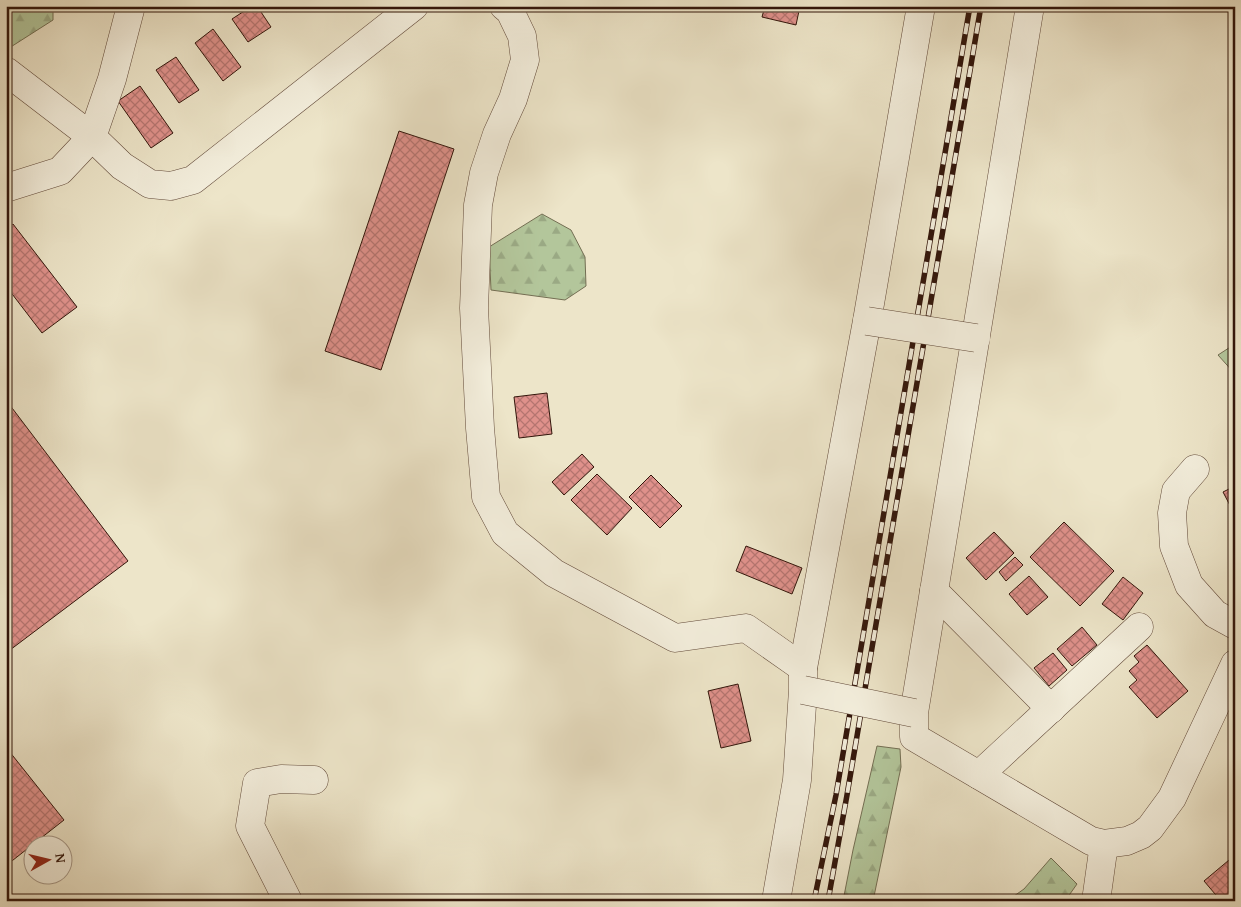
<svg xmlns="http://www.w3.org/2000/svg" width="1241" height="907" font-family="'Gentium Book Plus',serif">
	<defs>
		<pattern id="forest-firs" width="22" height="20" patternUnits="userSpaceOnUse" patternTransform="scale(1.25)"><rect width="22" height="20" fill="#b3c69b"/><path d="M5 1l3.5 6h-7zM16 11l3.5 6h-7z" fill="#9aa984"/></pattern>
		<pattern id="building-cross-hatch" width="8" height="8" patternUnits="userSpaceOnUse" patternTransform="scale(1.25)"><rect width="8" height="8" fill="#df918b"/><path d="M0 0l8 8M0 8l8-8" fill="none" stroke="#b57570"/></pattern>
	</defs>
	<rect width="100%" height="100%" fill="#ede5c9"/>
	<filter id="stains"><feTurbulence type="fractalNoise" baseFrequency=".004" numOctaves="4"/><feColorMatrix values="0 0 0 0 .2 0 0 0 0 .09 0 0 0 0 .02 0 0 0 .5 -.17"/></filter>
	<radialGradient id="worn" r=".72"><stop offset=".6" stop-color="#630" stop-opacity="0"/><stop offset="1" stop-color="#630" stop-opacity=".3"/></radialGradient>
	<!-- forest -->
	<g fill="url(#forest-firs)" stroke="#736e53">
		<polygon points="6,6 53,6 53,20 6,50"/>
		<polygon points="542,214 571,230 585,257 586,286 565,300 491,290 489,247"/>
		<polygon points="1235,344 1235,374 1218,355"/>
		<polygon points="877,746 900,749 901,767 873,901 843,901 853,850"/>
		<polygon points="1051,858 1077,884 1065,901 1007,901 1024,889"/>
	</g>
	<!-- building -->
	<g fill="url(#building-cross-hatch)" stroke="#33160b">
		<polygon points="252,6 257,6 271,27 248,42 232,19"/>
		<polygon points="282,6 293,6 286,12"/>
		<polygon points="765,6 800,6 796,25 762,17"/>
		<polygon points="213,29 241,67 223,81 195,43"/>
		<polygon points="176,57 199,90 179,103 156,70"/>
		<polygon points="140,86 173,133 151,148 118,101"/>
		<polygon points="399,131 454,149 381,370 325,351"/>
		<polygon points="13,224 77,307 42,333 6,286 6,230"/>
		<polygon points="547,393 552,434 519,438 514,397"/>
		<polygon points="6,400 128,561 6,653"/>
		<polygon points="582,454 594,467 564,495 552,482"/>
		<polygon points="597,474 632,508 607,535 571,500"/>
		<polygon points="651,475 682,506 660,528 629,497"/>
		<polygon points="1235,486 1235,515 1223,492"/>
		<polygon points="1064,522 1114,571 1080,606 1030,557"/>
		<polygon points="994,532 1014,553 986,580 966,558"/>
		<polygon points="746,546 802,568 792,594 736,571"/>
		<polygon points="1015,557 1023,565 1006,581 999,572"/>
		<polygon points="1029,576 1048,597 1027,615 1009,594"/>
		<polygon points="1123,577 1143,593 1123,620 1102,604"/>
		<polygon points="1082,627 1097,645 1072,666 1057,649"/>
		<polygon points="1147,645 1188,691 1157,718 1129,687 1137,680 1129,671 1139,662 1134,656"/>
		<polygon points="1053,653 1067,670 1049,686 1034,668"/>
		<polygon points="738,684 751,741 721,748 708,691"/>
		<polygon points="9,751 64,820 8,864 6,862 6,753"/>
		<polygon points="1235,855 1235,901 1221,901 1204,881"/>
	</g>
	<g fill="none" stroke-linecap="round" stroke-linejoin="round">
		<!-- minor casing -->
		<g stroke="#624a3a" stroke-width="29">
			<g id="minor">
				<polyline points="504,6 510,11 522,36 525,60 513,99 497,134 484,173 478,205 474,308 480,428 486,497 505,533 554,573 675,638 746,628 803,668"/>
				<polyline points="1030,6 914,713 914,737 1091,841 1104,844 1127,841 1141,835 1150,828 1172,798 1235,664"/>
				<polyline points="6,71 92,137 122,166 150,184 171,186 193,180 414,6"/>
				<polyline points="6,188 60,171 92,137 112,79 131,6"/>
				<polyline points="1195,469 1176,491 1172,513 1174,546 1189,585 1215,614 1235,625"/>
				<polyline points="934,591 1051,709"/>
				<polyline points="979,775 1139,627"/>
				<polyline points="288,901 250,826 257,783 281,779 314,780"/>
				<polyline points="776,901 797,780 803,690 803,668 867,321 921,6"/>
				<polyline points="1096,901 1104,844"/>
			</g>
		</g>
		<!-- minor -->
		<use href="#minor" stroke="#f3eedc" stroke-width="28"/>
		<!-- rail casing -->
		<g stroke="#33160b" stroke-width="5.5">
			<g id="rail">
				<polyline points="814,901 836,795 970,6"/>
				<polyline points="828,901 847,795 981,6"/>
			</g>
		</g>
		<!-- rail -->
		<use href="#rail" stroke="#f3eedc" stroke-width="4" stroke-dasharray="11" stroke-linecap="butt"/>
		<!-- minor-bridge casing -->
		<g stroke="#624a3a" stroke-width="29" stroke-linecap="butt">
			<g id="minor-bridge">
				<polyline points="867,321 976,338"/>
				<polyline points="803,690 914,713"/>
			</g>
		</g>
		<!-- minor-bridge -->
		<use href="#minor-bridge" stroke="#f3eedc" stroke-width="28"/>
	</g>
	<!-- margin -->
	<rect width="1241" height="907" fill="none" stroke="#ede5c9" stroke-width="25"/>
	<rect x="8" y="8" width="1226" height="892" fill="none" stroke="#33160b" stroke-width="2.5"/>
	<rect x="12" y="12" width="1216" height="882" fill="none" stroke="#33160b"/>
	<!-- north arrow -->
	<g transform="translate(48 860) rotate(82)"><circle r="24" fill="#f3eedc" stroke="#a69888"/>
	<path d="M0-4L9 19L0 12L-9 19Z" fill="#8f2418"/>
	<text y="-8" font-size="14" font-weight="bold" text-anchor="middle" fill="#33160b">N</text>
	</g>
	<rect width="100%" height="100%" filter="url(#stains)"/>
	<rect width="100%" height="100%" fill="url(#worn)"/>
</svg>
